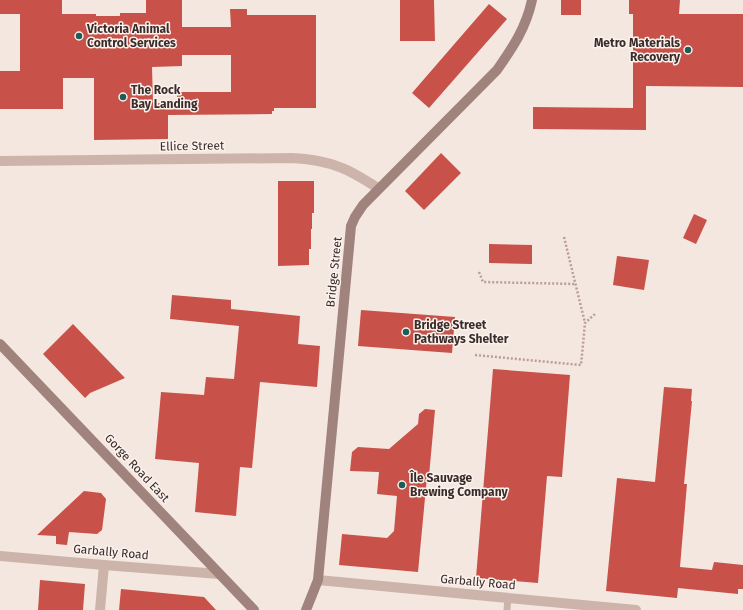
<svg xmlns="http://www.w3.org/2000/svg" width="743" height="610" font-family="'Fira Sans',sans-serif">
	<rect width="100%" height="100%" fill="#f4e7e0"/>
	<!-- building -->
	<g fill="#c85149" fill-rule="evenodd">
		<path d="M 0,0 L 62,0 L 62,14 L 96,14 L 96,16 L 120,16 L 120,13 L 146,13 L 146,0 L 182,0 L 182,27 L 231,27 L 230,9 L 247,9 L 247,15 L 316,15 L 316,108 L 274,108 L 274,111 L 272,111 L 272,114 L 168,115 L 168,139 L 94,140 L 94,78 L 63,78 L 63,109 L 0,109 L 0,71 L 20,71 L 20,14 L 0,14 ZM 182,55 L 231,55 L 231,92 L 177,92 L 177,104 L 153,103 L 152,67 L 182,66 Z"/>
		<polygon points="400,0 434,0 435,41 400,41"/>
		<rect x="561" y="0" width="20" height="15"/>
		<polygon points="629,0 680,0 679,14 743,14 743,87 646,86 646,130 533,129 533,107 633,108 633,14 629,14"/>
		<polygon points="489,4 507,19 429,108 412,93"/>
		<polygon points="441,153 461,173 424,210 405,191"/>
		<polygon points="278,181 314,181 314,213 312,213 312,229 311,229 311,249 309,249 309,265 278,266"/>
		<polygon points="694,214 707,220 696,244 683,238"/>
		<polygon points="489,244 532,245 532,264 489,263"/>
		<polygon points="617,256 649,260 644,290 613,285"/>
		<polygon points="172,295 231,300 231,309 300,316 298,344 320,346 317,387 260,382 252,468 240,467 236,516 195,512 199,463 155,459 161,392 204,395 206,377 234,379 239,326 170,319"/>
		<polygon points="361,310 455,317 452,353 358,346"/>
		<polygon points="73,324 125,378 90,393 85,398 43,354"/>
		<polygon points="493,369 570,375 562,477 547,476 538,583 476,578"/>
		<polygon points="664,387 692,389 691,401 692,401 684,484 687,484 680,567 712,570 714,562 743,565 743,589 738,589 738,594 678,588 677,598 606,591 617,478 655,482"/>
		<polygon points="425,409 435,410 429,476 427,477 418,572 339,565 342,534 387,538 394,531 397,496 377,494 379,472 350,471 352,452 358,447 389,449 418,424 419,414"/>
		<polygon points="84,491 101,493 106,499 102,530 97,534 69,532 67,545 56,544 56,536 37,535"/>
		<polygon points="40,580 85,584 83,610 38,610"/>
		<polygon points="121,589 204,597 216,610 119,610"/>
	</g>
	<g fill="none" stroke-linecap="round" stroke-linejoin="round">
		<!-- path -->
		<g stroke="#b89e95" stroke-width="2.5" stroke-dasharray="2 2" stroke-linecap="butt">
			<polyline points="564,237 585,323"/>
			<polyline points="479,272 483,282 576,284"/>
			<polyline points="475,355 581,365 585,323 595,314"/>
		</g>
		<!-- lane -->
		<polyline stroke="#cdb4ab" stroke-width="7" points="507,610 508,598"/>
		<!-- street -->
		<g stroke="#cdb4ab" stroke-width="10">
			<path d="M 0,161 L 292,158 C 309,159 326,161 342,168 C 355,173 366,181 378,188"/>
			<polyline points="0,556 104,565 219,574"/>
			<polyline points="318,580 636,610"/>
			<polyline points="100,610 104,565"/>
		</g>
		<!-- secondary -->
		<g stroke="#a0837c" stroke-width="10">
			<polyline points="0,344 254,610"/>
			<path d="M 306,610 L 318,580 L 351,226 L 355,217 L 363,205 L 497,70 C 513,47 526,28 532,0"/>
		</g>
	</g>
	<!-- markers -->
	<g fill="#1e5d56" stroke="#fbf2ed" stroke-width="1.5">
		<circle cx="79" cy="36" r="4"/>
		<circle cx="688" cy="50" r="4"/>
		<circle cx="123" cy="97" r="4"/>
		<circle cx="406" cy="332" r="4"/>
		<circle cx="402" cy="485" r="4"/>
	</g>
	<g text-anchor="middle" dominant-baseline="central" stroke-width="3" stroke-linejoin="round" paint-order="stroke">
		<!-- poi labels -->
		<g font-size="12" font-weight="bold" fill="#3a2c2a" stroke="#fbf2ed" text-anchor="start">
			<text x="87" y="29">Victoria Animal<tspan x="87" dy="14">Control Services</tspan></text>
			<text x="680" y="43" text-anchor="end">Metro Materials<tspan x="680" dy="14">Recovery</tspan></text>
			<text x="131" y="90">The Rock<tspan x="131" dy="14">Bay Landing</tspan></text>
			<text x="414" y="325">Bridge Street<tspan x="414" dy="14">Pathways Shelter</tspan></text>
			<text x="410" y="478">Île Sauvage<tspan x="410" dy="14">Brewing Company</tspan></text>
		</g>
		<!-- street labels -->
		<g font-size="12" fill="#3a2c2a" stroke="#fbf2ed">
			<text transform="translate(192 146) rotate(-1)">Ellice Street</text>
			<text transform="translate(334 272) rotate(-84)">Bridge Street</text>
			<text transform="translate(137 468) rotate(47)">Gorge Road East</text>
			<text transform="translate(111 552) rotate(5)">Garbally Road</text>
			<text transform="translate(478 582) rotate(5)">Garbally Road</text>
		</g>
	</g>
</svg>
